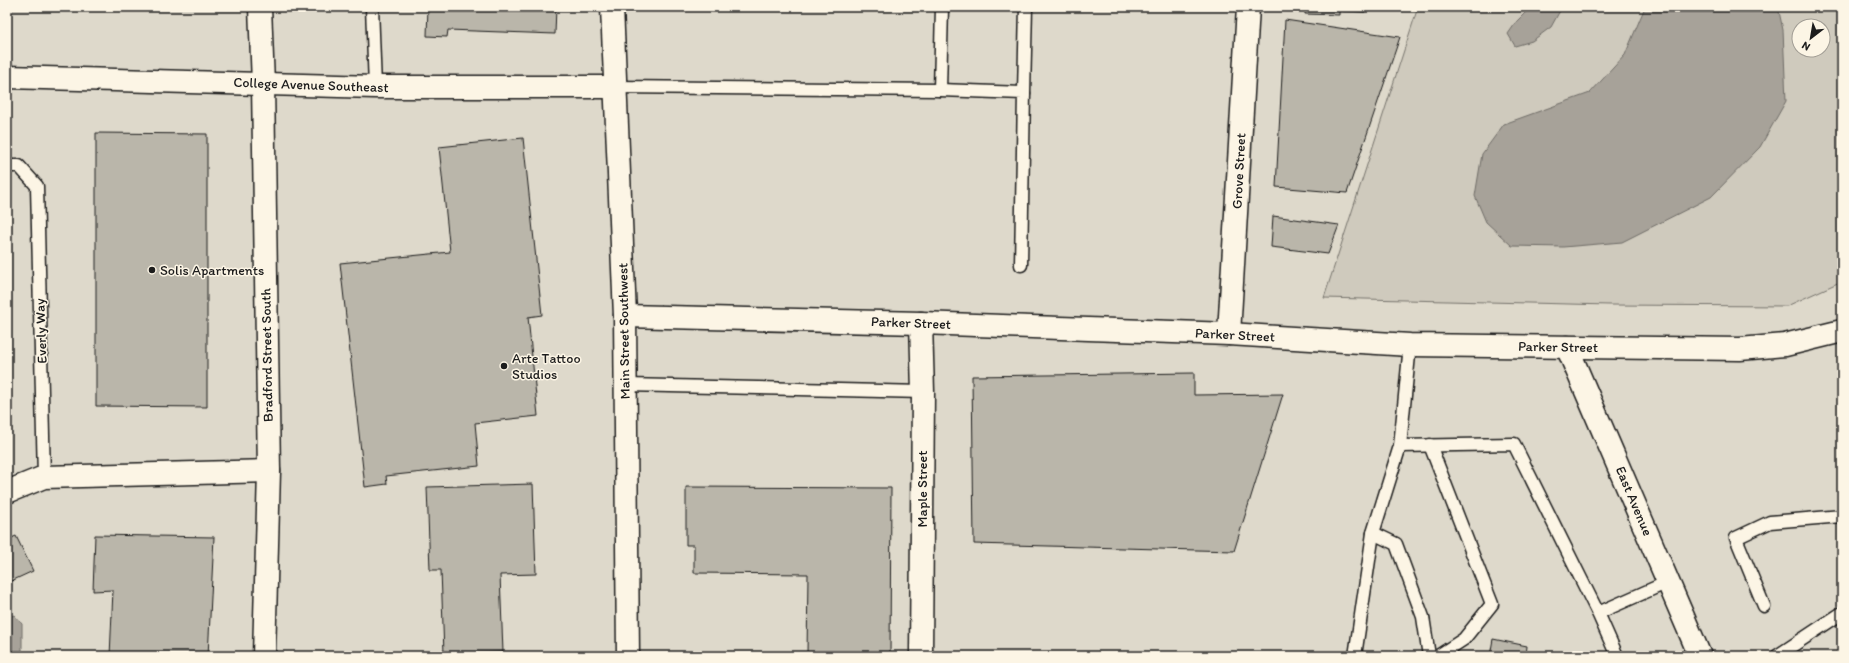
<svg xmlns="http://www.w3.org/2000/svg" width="1849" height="663" font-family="Itim,sans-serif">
	<rect width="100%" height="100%" fill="#eee8d9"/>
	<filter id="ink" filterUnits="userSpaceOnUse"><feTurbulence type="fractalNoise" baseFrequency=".025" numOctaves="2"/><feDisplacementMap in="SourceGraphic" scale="8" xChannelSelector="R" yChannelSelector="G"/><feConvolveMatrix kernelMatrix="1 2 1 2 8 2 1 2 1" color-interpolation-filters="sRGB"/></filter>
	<g filter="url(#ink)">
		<!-- built -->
		<path fill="#ded9cb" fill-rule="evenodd" d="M 7,7 L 1840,7 L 1842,9 L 1842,656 L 7,656 ZM 1799,26 L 1823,26 L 1823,50 L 1799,50 Z"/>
		<!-- green -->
		<path fill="#cfcabd" stroke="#76736c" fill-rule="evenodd" d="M 1418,7 L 1840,7 L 1842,9 L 1842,281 L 1787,306 L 1610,305 L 1324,298 ZM 1799,26 L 1823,26 L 1823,50 L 1799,50 Z"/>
		<!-- water -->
		<g fill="#a7a299" stroke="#6f6c67">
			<polygon points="1531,7 1562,7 1551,27 1532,41 1515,46 1508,34 1517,21"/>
			<polygon points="1645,7 1778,7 1783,30 1786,101 1760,147 1711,197 1622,242 1563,247 1512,246 1486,222 1475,196 1482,154 1504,124 1590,93 1625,55"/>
			<polygon points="14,615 22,624 22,656 7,656 7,618"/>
		</g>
		<!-- building -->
		<g fill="#bab6aa" stroke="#1c1c1c">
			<polygon points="428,7 556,7 555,34 448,30 447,37 427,36"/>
			<polygon points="1305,7 1339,7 1339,15 1305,14"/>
			<polygon points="1343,7 1365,7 1365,12 1343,11"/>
			<polygon points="1285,20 1400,37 1347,193 1276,187"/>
			<polygon points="96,133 207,134 207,407 96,406"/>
			<polygon points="523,138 542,315 528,317 538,416 475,423 479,466 386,476 387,484 365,487 340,263 450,252 439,147"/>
			<polygon points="1273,216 1339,225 1328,254 1271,247"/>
			<polygon points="1194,373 1194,395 1283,394 1234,551 974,544 972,376"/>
			<polygon points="533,484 536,574 500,575 503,652 444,654 441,570 430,570 427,487"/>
			<polygon points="686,487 891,488 890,656 792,656 807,656 808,574 694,573 694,545 686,545"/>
			<polygon points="95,535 214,537 208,656 110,656 113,590 93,591"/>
			<polygon points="16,536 33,571 7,583 7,540"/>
			<polygon points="1493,639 1527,646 1526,656 1490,656"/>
		</g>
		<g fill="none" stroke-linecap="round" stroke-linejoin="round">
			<!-- lane casing -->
			<g stroke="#1c1c1c" stroke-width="15">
				<g id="lane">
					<polyline points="372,7 375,87"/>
					<polyline points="615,87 940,90 1024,93 1021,265"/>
					<polyline points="940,90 942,7"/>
					<polyline points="1024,93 1026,7"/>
					<polyline points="7,166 19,166 37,186 44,477"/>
					<polyline points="626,385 923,392"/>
					<polyline points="1430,445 1492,604 1464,639 1438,656"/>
					<polyline points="1400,446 1514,444 1598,613 1617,656"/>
					<polyline points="1373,533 1396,544 1423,617 1429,656"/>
					<polyline points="1764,606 1736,538 1770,522 1842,516"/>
					<polyline points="1598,613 1668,582"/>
					<polyline points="1355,656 1373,533 1400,446 1410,345"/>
					<polyline points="1777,656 1842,613"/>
				</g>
			</g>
			<!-- street casing -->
			<g stroke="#1c1c1c" stroke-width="25">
				<g id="street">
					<polyline points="612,7 625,316 628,656"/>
					<polyline points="7,77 375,87 615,87"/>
					<polyline points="625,316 921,323 1229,334 1410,345 1740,349 1785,345 1842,331"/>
					<polyline points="1229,334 1248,7"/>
					<polyline points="1567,347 1700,656"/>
					<polyline points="7,492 44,477 269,471"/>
					<polyline points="921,656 923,392 921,323"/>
				</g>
			</g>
			<!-- secondary casing -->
			<g stroke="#1c1c1c" stroke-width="25">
				<polyline id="secondary" points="260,7 263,84 269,471 264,656"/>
			</g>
			<!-- lane -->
			<use href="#lane" stroke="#fcf5e5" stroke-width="12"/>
			<!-- street -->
			<use href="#street" stroke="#fcf5e5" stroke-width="22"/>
			<!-- secondary -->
			<use href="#secondary" stroke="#fcf5e5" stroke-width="22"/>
		</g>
	</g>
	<!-- markers -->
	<g fill="#1c1c1c" stroke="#fcf5e5" stroke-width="1.5">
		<circle cx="152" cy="270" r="4"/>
		<circle cx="504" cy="366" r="4"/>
	</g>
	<g text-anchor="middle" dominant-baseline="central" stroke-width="3" stroke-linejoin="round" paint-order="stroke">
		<!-- street labels -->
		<g font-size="14" fill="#1c1c1c" stroke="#fcf5e5">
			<text transform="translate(311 85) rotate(2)">College Avenue Southeast</text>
			<text transform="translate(1239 171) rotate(-87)">Grove Street</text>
			<text transform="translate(911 323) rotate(2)">Parker Street</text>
			<text transform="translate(41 331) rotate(-92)">Everly Way</text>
			<text transform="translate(624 331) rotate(-91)">Main Street Southwest</text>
			<text transform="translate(1235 335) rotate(3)">Parker Street</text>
			<text transform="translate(1558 347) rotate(1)">Parker Street</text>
			<text transform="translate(267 355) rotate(-91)">Bradford Street South</text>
			<text transform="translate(922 489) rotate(-90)">Maple Street</text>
			<text transform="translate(1634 501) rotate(67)">East Avenue</text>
		</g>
		<!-- poi labels -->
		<g font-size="14" fill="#1c1c1c" stroke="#fcf5e5" text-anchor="start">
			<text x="160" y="270">Solis Apartments</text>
			<text x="512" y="358">Arte Tattoo<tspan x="512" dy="16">Studios</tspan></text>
		</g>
	</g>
	<!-- margin -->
	<rect width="1849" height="663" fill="none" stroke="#fcf5e5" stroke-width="24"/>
	<rect x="12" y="12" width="1825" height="639" fill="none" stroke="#1c1c1c" stroke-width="1.5" filter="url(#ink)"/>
	<!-- north arrow -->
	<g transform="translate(1811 38) rotate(211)"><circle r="19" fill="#fcf5e5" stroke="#a29e95"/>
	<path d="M0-3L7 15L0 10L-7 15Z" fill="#1c1c1c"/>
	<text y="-6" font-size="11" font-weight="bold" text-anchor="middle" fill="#1c1c1c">N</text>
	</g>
</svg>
